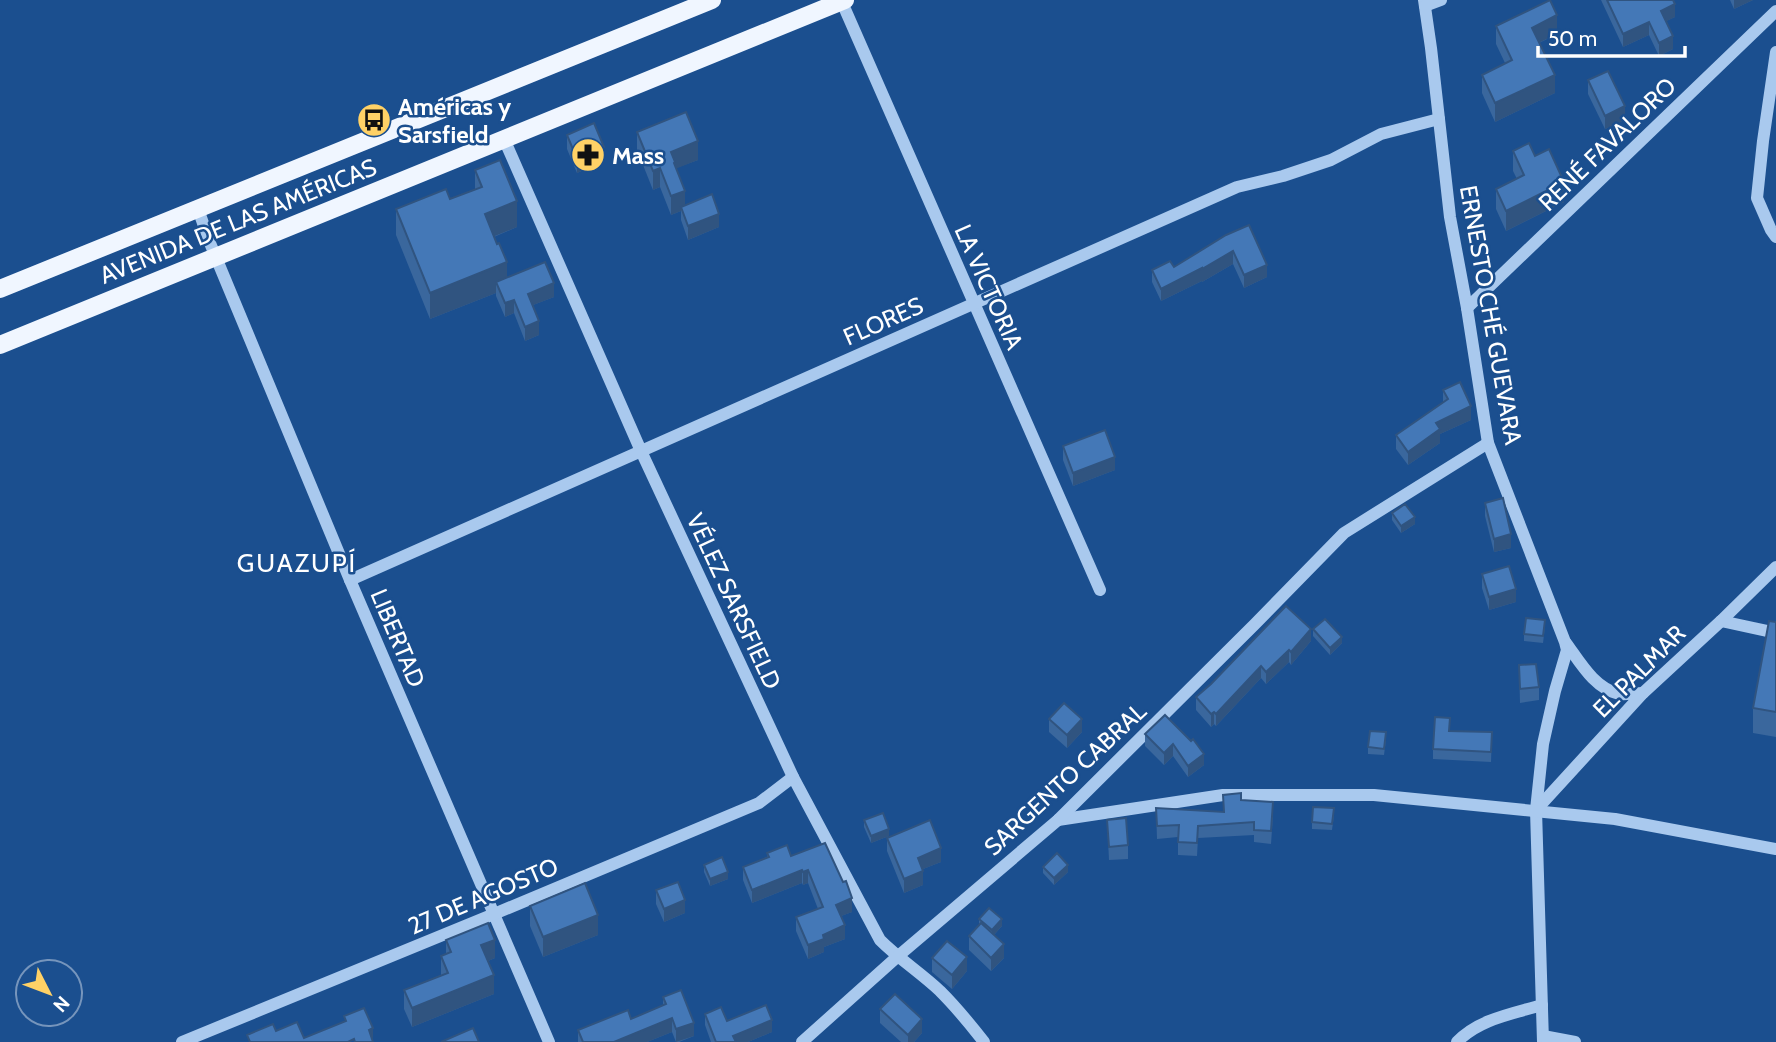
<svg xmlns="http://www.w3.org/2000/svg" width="1776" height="1042" font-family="Cabin,sans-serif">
	<rect width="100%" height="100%" fill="#1b4f8f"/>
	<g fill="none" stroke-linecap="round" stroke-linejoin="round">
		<!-- minor -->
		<g stroke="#a9c9ee" stroke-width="12">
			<polyline points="841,0 1100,590"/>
			<polyline points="1424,0 1431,48 1450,217 1467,308 1488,443 1565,642 1567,650 1555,691 1543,744 1536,810 1543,1042"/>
			<polyline points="1425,6 1441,0"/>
			<polyline points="1776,52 1763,141 1757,198 1771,230 1776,237"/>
			<path d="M 504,139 L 641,451 L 793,777 L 880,940 C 899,959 921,973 940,991 C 956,1007 970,1024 984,1042"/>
			<polyline points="198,209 210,243 350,580 549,1042"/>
			<polyline points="1467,308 1776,11"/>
			<polyline points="350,580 1237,187 1283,176 1331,160 1381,134 1439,119"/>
			<polyline points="1721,621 1776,633"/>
			<path d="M 1566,643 C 1580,662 1594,688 1619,694 C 1626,695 1635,693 1643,693"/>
			<polyline points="1536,810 1643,693 1721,621 1776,567"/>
			<polyline points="1058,820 1223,795 1374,795 1615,819 1776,849"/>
			<polyline points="1543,1036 1575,1042"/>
			<polyline points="182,1042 494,914 759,803 793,777"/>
			<polyline points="802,1042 897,957 1058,820 1255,624 1344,533 1488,443"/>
			<path d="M 1457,1042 C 1479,1019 1512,1014 1542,1005"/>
		</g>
		<!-- major -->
		<g stroke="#f0f6ff" stroke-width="18">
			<polyline points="0,289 712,0"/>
			<polyline points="0,345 845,0"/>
		</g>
	</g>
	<!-- wall -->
	<g fill="#3a679d">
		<polygon points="1601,0 1673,0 1675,17 1666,21 1673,49 1659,56 1649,35 1623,47"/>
		<polygon points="1730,0 1753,0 1734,9"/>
		<polygon points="1496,26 1557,34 1539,43 1555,93 1495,122 1482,93 1482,75 1505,63 1496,44"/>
		<polygon points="1588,80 1625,120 1605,129 1588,94"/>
		<polygon points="637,132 698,160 676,168 685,205 719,227 688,240 681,220 681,211 671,215 660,187 653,190 637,150"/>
		<polygon points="567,135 604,161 577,173 567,149"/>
		<polygon points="1513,151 1535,156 1564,202 1506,231 1496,209 1496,189 1517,179 1513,171"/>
		<polygon points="475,170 517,227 494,237 507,278 554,297 533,305 539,335 525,341 514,313 505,317 496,296 496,293 430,319 396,235 396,209 450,199 475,189"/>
		<polygon points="1226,235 1267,277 1244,288 1233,264 1202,282 1202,281 1161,301 1152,282 1152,270 1174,267"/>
		<polygon points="1443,390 1471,420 1440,434 1440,443 1408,465 1396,449 1396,435 1443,402"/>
		<polygon points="1063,446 1115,470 1073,486 1063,460"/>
		<polygon points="1485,503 1511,548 1494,552 1485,516"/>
		<polygon points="1392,513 1415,524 1401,533 1392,520"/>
		<polygon points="1482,574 1516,602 1489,610 1482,588"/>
		<polygon points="1286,606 1311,641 1291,665 1289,662 1266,684 1261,678 1216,726 1214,724 1211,727 1196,710 1196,697 1211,684"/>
		<polygon points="1776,622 1776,737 1753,733 1753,708"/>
		<polygon points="1545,626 1543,643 1524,641 1524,634"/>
		<polygon points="1313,629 1342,643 1330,655 1313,636"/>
		<polygon points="1519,665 1539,687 1539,700 1520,703"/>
		<polygon points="1165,715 1204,765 1188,777 1173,756 1164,765 1145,746 1145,734"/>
		<polygon points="1049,719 1082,732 1067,748 1049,732"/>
		<polygon points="1450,731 1492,732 1491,762 1433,759 1433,749"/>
		<polygon points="1386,739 1384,755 1368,754 1368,747"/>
		<polygon points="1223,795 1241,800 1273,815 1271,844 1254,842 1254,835 1198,838 1197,856 1178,855 1178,837 1157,839 1156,808 1223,812"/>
		<polygon points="1334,815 1332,830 1312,829 1312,822"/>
		<polygon points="864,820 889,836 871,843 864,827"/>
		<polygon points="1107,820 1128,845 1128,859 1109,860"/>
		<polygon points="887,838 941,862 923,869 923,885 904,893 887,851"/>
		<polygon points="825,843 852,912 841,916 845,939 824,947 824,952 808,959 796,931 796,917 818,909 808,883 803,885 802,883 752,903 743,880 743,867 767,857 767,853 791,856"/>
		<polygon points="704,865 728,879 710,886 704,872"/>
		<polygon points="1043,867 1068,872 1054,885 1043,873"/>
		<polygon points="656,890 685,913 664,922 656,904"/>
		<polygon points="530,906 598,935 543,957 530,926"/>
		<polygon points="979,919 1002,926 994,935 1004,958 991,971 969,950 969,936 979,925"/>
		<polygon points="446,940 495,958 488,961 494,994 412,1027 404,1009 404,990 441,975 441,956 446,954"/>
		<polygon points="932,958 967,971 952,989 932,972"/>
		<polygon points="663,997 694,1036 679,1042 676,1042 672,1032 647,1042 578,1042 578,1030 631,1019 663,1005"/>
		<polygon points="880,1009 922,1033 914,1042 901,1042 880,1023"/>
		<polygon points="705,1014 727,1021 772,1032 748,1042 711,1042 705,1025"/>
	</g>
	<!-- shaded-wall -->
	<g fill="#305480">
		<polygon points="1734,0 1753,0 1734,9"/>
		<polygon points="1675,4 1675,17 1661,24 1661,11"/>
		<polygon points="1557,15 1557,34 1532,46 1532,28"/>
		<polygon points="1649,22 1649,35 1623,47 1623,34"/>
		<polygon points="1673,36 1673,49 1659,56 1659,43"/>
		<polygon points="1555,75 1555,93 1495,122 1495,103"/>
		<polygon points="1625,106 1625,120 1605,129 1605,116"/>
		<polygon points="698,141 698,160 675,169 671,152"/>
		<polygon points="604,147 604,161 577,173 577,159"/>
		<polygon points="660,168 660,187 653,190 653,171"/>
		<polygon points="1564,182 1564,202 1506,231 1506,211"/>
		<polygon points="685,191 685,209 681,207 681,211 671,215 671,196"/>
		<polygon points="517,201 517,227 485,240 485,214"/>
		<polygon points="719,214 719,227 688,240 688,226"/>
		<polygon points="1233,251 1233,264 1202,282 1202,269"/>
		<polygon points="507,262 507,288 496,282 496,293 430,319 430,293"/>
		<polygon points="1267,265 1267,277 1244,288 1244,275"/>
		<polygon points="1202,268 1202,281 1161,301 1161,289"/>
		<polygon points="554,283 554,297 528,307 528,294"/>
		<polygon points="514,300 514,313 505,317 505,303"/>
		<polygon points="539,321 539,335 525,341 525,327"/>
		<polygon points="1471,406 1471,420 1440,434 1440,443 1408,465 1408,452 1436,423"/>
		<polygon points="1115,457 1115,470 1073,486 1073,473"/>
		<polygon points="1415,517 1415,524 1401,533 1401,526"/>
		<polygon points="1511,534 1511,548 1494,552 1494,539"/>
		<polygon points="1516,589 1516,602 1489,610 1489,597"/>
		<polygon points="1311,629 1311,641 1291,665 1291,652"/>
		<polygon points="1342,637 1342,643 1330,655 1330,648"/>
		<polygon points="1289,650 1289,662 1266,684 1266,672"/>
		<polygon points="1261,666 1261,678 1216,726 1216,714"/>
		<polygon points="1214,712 1214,724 1211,727 1211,714"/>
		<polygon points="1082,719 1082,732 1067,748 1067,735"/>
		<polygon points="1173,744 1173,756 1164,765 1164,753"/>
		<polygon points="1204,754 1204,765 1188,777 1188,766"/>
		<polygon points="889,829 889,836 871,843 871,836"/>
		<polygon points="941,848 941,862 918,871 918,858"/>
		<polygon points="1068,865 1068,872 1054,885 1054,878"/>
		<polygon points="802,870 802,883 752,903 752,890"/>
		<polygon points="808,870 808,883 803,885 803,872"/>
		<polygon points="923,871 923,885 904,893 904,879"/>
		<polygon points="728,872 728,879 710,886 710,879"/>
		<polygon points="852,898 852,912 836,918 836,905"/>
		<polygon points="685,900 685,913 664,922 664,909"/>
		<polygon points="598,915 598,935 543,957 543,937"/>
		<polygon points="1002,919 1002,926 992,937 992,930"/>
		<polygon points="845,925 845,939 824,947 824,952 808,959 808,945 823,935"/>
		<polygon points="495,940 495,958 481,964 481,945"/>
		<polygon points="1004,944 1004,958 991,971 991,958"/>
		<polygon points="967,957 967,971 952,989 952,975"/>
		<polygon points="494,975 494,994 412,1027 412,1008"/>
		<polygon points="672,1018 672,1032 647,1042 614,1042"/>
		<polygon points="922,1019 922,1033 914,1042 908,1042 908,1035"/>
		<polygon points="772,1020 772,1032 748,1042 733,1042 733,1036"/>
		<polygon points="694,1023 694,1036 676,1042 676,1029"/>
		<polygon points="373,1028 373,1040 369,1030"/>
	</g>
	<!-- building -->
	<g fill="#4478b7" stroke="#305480" stroke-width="2">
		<polygon points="1550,0 1557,15 1532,28 1555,75 1495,103 1482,75 1512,60 1496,26"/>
		<polygon points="1607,0 1673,0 1675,4 1661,11 1673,36 1659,43 1649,22 1623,34"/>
		<polygon points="1608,71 1625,106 1605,116 1588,80"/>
		<polygon points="686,112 698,141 671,152 675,162 674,163 685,191 671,196 660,168 653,171 637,132"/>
		<polygon points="594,123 604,147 577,159 567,135"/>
		<polygon points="1529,143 1535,156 1549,149 1564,182 1506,211 1496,189 1524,175 1513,151"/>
		<polygon points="500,160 517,201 485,214 497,244 499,243 507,262 430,293 396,209 446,189 450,199 482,187 475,170"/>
		<polygon points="712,194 719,214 688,226 681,207"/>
		<polygon points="1249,225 1267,265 1244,275 1233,251 1202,269 1202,268 1161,289 1152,270 1170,261 1174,267 1226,235"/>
		<polygon points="545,262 554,283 528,294 539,321 525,327 514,300 505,303 496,282"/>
		<polygon points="1460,382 1471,406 1436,423 1440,429 1408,452 1396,435 1448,399 1443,390"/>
		<polygon points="1105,430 1115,457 1073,473 1063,446"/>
		<polygon points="1503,498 1511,534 1494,539 1485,503"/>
		<polygon points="1405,504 1415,517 1401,526 1392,513"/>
		<polygon points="1509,566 1516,589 1489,597 1482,574"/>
		<polygon points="1286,606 1311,629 1291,652 1289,650 1266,672 1261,666 1216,714 1214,712 1211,714 1196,697 1211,684"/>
		<polygon points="1526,618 1545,620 1543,636 1524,634"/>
		<polygon points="1325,619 1342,637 1330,648 1313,629"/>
		<polygon points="1769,621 1776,622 1776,712 1753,708"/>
		<polygon points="1536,664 1539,687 1520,689 1519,665"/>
		<polygon points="1064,703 1082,719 1067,735 1049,719"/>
		<polygon points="1165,715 1191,741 1193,739 1204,754 1188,766 1173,744 1164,753 1145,734"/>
		<polygon points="1435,717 1450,718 1449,731 1492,732 1491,752 1433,749"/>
		<polygon points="1370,731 1386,732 1384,749 1368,747"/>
		<polygon points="1241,793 1241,800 1273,802 1271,831 1254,830 1254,822 1198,826 1197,843 1178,842 1179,825 1157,826 1156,808 1224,812 1223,795"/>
		<polygon points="1313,807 1334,808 1332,824 1312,822"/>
		<polygon points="883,813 889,829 871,836 864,820"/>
		<polygon points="1126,818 1128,845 1109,847 1107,820"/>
		<polygon points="930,820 941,848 918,858 923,871 904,879 887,838"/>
		<polygon points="825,843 843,882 846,881 852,898 836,905 845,925 823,935 824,939 808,945 796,917 823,907 808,870 803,872 802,870 752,890 743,867 769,857 767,853 787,845 791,856"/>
		<polygon points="1057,853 1068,865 1054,878 1043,867"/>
		<polygon points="722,857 728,872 710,879 704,865"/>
		<polygon points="678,882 685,900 664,909 656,890"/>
		<polygon points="585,883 598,915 543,937 530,906"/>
		<polygon points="989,908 1002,919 992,930 979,919"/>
		<polygon points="488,923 495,940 481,945 494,975 412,1008 404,990 448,973 441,956 451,952 446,940"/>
		<polygon points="981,923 1004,944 991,958 969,936"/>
		<polygon points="947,941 967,957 952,975 932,958"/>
		<polygon points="681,990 694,1023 676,1029 672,1018 614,1042 583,1042 578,1030 628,1010 631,1019 666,1004 663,997"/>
		<polygon points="895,994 922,1019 908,1035 880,1009"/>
		<polygon points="766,1005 772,1020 733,1036 736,1042 716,1042 705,1014 721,1007 727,1021"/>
		<polygon points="364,1008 373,1028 369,1030 373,1042 355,1042 354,1039 348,1042 250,1042 247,1035 273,1024 276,1031 297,1022 304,1038 346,1021 344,1016"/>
		<polygon points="473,1028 479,1042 441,1042"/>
	</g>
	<!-- icons -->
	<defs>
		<g id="bus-disc" transform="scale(1.75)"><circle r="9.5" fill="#ffd166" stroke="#1b4f8f"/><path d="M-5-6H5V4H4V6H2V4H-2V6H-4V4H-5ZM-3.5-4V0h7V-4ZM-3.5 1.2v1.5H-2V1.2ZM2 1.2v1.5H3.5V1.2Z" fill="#111"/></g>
		<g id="pharmacy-disc" transform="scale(1.75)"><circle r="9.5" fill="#ffd166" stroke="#1b4f8f"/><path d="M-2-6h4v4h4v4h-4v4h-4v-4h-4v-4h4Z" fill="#111"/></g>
	</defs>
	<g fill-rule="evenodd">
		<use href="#bus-disc" x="374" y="120"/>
		<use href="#pharmacy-disc" x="588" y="155"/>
	</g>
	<g text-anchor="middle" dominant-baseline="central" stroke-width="5" stroke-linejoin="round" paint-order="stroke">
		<!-- poi labels -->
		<g font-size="24" font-weight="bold" fill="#fff" stroke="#1b4f8f" text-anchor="start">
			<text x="398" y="106">Américas y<tspan x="398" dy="28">Sarsfield</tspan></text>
			<text x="612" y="155">Mass</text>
		</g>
		<!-- street labels -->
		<g font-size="24" fill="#fff" stroke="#1b4f8f">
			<text transform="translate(1607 144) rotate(-44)">RENÉ FAVALORO</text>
			<text transform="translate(238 221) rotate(-22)">AVENIDA DE LAS AMÉRICAS</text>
			<text transform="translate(989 287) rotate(66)">LA VICTORIA</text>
			<text transform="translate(1491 315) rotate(80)">ERNESTO CHÉ GUEVARA</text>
			<text transform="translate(883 321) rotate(-24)">FLORES</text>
			<text transform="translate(734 601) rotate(65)">VÉLEZ SARSFIELD</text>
			<text transform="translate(398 638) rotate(67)">LIBERTAD</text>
			<text transform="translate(1639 671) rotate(-45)">EL PALMAR</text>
			<text transform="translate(1065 779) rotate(-43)">SARGENTO CABRAL</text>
			<text transform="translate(483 896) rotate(-23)">27 DE AGOSTO</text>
		</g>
		<!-- neighbourhood labels -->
		<g font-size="26" letter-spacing="2" fill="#fff" stroke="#1b4f8f">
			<text x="297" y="563">GUAZUPÍ</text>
		</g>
	</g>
	<!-- north arrow -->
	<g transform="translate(49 993) rotate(132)"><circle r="33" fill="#1b4f8f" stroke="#7695bc" stroke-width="2"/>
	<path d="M0-5L12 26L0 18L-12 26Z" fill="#ffd166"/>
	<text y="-10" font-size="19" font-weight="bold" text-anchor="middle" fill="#ffffff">N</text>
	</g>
	<!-- scale -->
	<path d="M1538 46v10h147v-10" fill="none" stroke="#ffffff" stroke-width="3.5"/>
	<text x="1548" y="46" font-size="21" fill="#ffffff" stroke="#1b4f8f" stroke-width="5" paint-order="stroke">50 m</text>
</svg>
